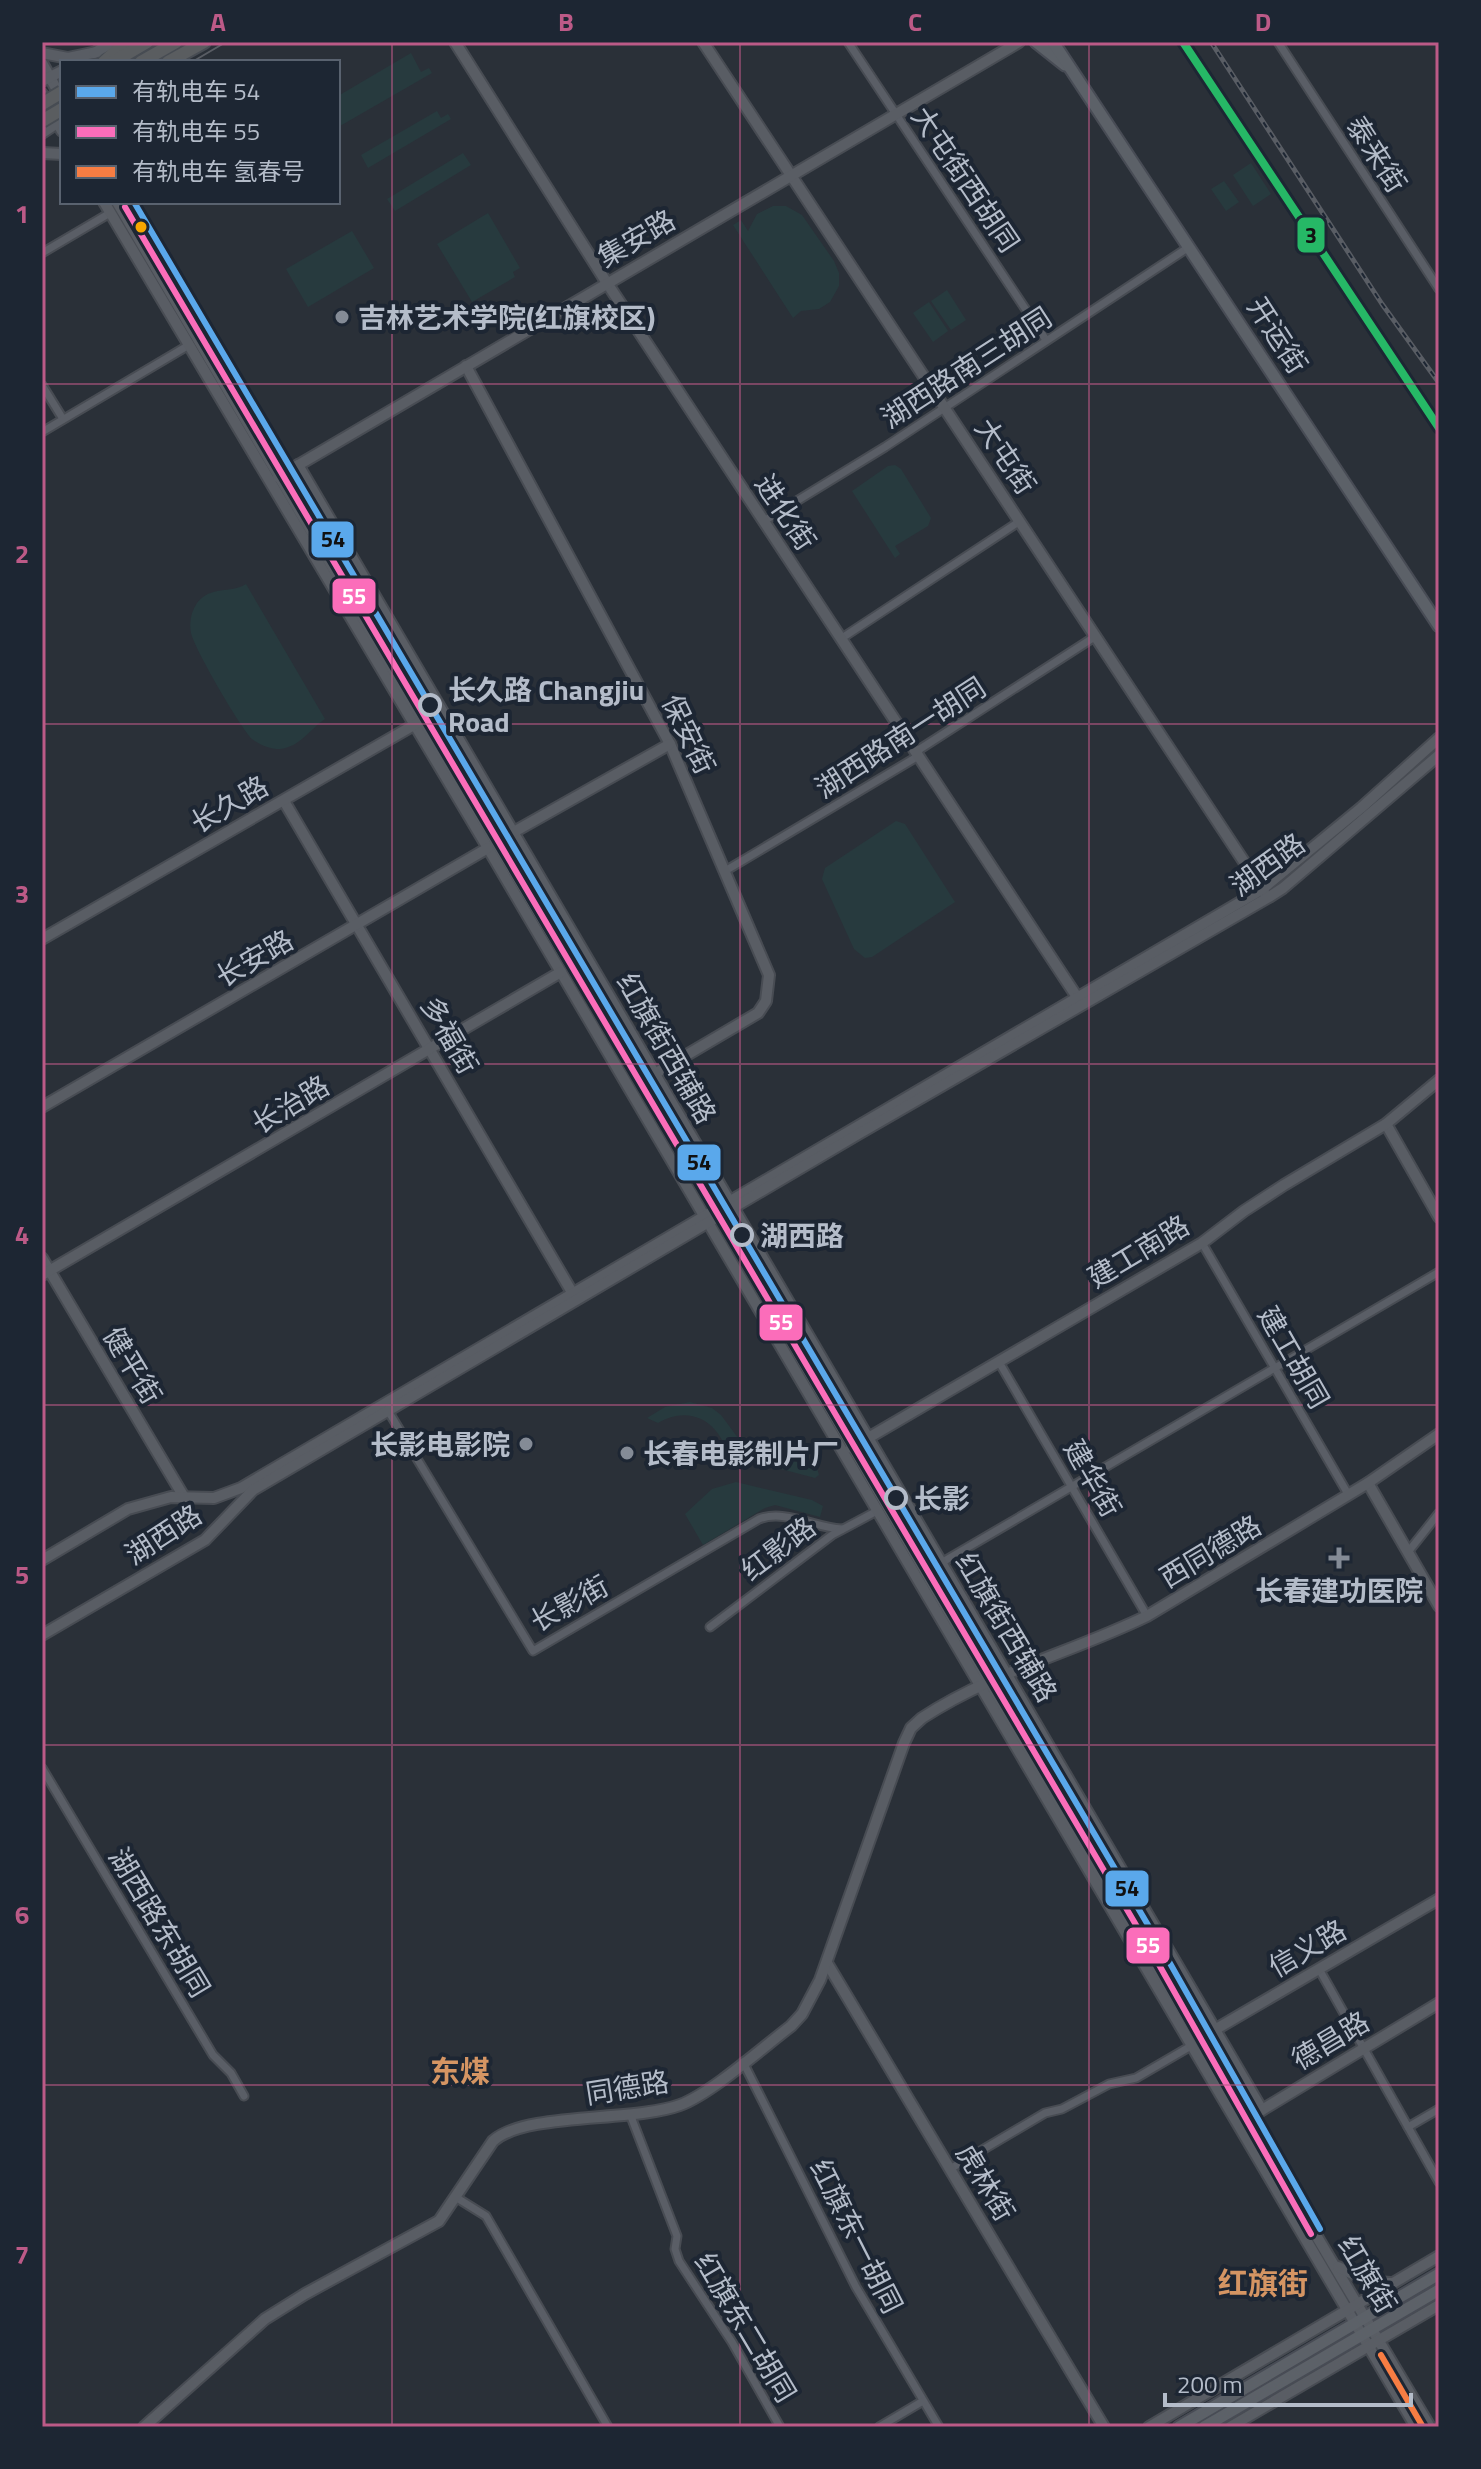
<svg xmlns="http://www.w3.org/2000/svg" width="1481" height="2469" font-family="'Titillium Web','Noto Sans SC',sans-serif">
	<rect width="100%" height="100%" fill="#2a3038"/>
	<!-- green -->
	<g fill="#273a3e">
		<polygon points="411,53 421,72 429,68 432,73 340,126 338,122 338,96"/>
		<polygon points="437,111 441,118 448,114 451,119 368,168 361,155"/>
		<polygon points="463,153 471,165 395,211 387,199"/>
		<polygon points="1251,163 1271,194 1253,206 1233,175"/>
		<polygon points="1224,181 1239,202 1226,211 1211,189"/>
		<polygon points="773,206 786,206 802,215 834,261 839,273 839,286 830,302 819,309 801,311 793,318 733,225 741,220 748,231 757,214"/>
		<polygon points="488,213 520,268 513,272 515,277 472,302 437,244"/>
		<polygon points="352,231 374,268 308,307 286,269"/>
		<polygon points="947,290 966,320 951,330 931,301"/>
		<polygon points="929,302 948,331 933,342 913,313"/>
		<polygon points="888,466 895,465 901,469 931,518 928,526 895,546 900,554 895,558 852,491"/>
		<path d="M 246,584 L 325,719 C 310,729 300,747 280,749 C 270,749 260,745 252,739 C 240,727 194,648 191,633 C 189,622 191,612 197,603 C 211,585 230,594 246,584 Z"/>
		<polygon points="896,821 905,824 955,902 872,957 865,958 854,949 822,879 825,868"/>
		<path d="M 690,1402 L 712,1408 L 721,1415 L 744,1446 L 817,1468 L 819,1475 L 815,1478 L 735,1457 C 726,1449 723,1440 716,1431 C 701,1412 677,1411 658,1423 L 647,1418 L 665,1407 Z"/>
		<polygon points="736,1482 812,1500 823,1506 820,1517 775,1505 765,1508 703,1545 685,1514 712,1489"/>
	</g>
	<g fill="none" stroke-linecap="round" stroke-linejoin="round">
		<!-- street casing -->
		<g stroke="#484c53" stroke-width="11">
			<g id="street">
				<polyline points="848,42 1046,340"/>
				<polyline points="1278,42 1439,289"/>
				<polyline points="42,253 110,213"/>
				<polyline points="42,385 63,419"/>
				<polyline points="42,432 189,345"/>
				<polyline points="764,521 885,447 1189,247"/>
				<polyline points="842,638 1020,521"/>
				<polyline points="725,871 915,758 920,749 1096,636"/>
				<polyline points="1202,1243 1348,1494"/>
				<polyline points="999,1362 1147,1616"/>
				<path d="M 387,1409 L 533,1651 L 759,1519 C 785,1509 815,1528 842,1529"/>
				<polyline points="1408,1552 1439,1513"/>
				<polyline points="941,1563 1439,1272"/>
				<polyline points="710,1627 832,1535 877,1511"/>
				<polyline points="42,1768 213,2055 231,2073 244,2096"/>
				<polyline points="1319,1969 1439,2182"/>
				<polyline points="743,2062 856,2287 939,2427"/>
				<polyline points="630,2114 677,2236 675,2249 679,2261 732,2342 780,2427"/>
				<polyline points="1408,2127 1439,2109"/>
				<polyline points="950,2169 1045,2113 1062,2109 1109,2084 1136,2078 1191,2046"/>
				<polyline points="457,2198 486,2216 608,2427"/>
				<polyline points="879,2427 923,2401"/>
			</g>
		</g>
		<!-- secondary casing -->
		<g stroke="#484c53" stroke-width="14">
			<g id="secondary">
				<polyline points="455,42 607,283 1079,1000"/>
				<polyline points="703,42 1264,892"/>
				<polyline points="42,53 68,58 97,52"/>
				<polyline points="94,53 113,42"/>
				<polyline points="42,63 62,99"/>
				<polyline points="42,81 62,71"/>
				<polyline points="42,94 62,131"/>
				<polyline points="42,133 60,121"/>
				<polyline points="42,153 62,154"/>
				<polyline points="104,202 488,848 1416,2427"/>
				<polyline points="117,202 422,719 640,1082 1089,1853 1430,2427"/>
				<polyline points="466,366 670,744 769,975 766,1001 758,1013 651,1076"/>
				<polyline points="298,465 1262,2110"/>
				<polyline points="278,477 1019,42"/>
				<polyline points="284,801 573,1294"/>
				<polyline points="496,842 670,744"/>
				<polyline points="42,939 440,710"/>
				<polyline points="42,1107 488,848"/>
				<polyline points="1386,1124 1439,1217"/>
				<polyline points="42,1258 184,1497"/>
				<polyline points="42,1275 561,972"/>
				<polyline points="851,1448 1202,1243 1244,1211 1284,1185 1386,1124 1439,1080"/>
				<polyline points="1368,1483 1439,1606"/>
				<polyline points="42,1560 128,1509 171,1497 214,1498 241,1488 1261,890 1361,808 1439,738"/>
				<polyline points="42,1635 205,1540 253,1490 860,1133 1269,897 1283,888 1439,755"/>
				<polyline points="827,1963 1104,2427"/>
				<polyline points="1199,2039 1439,1899"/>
				<polyline points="1247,2119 1439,2003"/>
				<polyline points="1338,2267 1367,2281 1390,2283"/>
				<path d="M 144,2427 L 265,2319 L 305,2294 L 439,2221 L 493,2141 C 525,2112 634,2122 680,2105 C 712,2093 762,2048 791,2026 L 802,2014 L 820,1980 L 904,1743 L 911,1728 L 922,1718 C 992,1672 1073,1652 1147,1616 L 1368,1483 L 1439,1434"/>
				<polyline points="1149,2427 1439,2256"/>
				<polyline points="1230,2427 1439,2305"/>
			</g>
		</g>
		<!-- primary casing -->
		<g stroke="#484c55" stroke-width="15">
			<g id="primary">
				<polyline points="1036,42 1065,65"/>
				<polyline points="1053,42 1439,626"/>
				<polyline points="1179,2427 1439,2274"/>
				<polyline points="1204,2427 1439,2290"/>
			</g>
		</g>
		<!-- highway casing -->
		<g stroke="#474c53" stroke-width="16">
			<g id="highway">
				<polyline points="104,62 126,42"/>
				<polyline points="113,62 147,42"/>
				<polyline points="141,62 176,42"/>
				<polyline points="168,62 204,42"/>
			</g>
		</g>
		<!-- street -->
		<use href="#street" stroke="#5a5e66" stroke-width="7"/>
		<!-- secondary -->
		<use href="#secondary" stroke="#595d64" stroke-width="10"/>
		<!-- primary -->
		<use href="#primary" stroke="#5c6168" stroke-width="11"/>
		<!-- highway -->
		<use href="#highway" stroke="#5a5d60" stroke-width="12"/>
		<!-- tram -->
		<g stroke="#595d64" stroke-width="2">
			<polyline points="192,62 226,42"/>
			<polyline points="128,202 428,716 646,1079 858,1444 915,1535 996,1678 1153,1945 1315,2233"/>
		</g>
		<!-- rail casing -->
		<g stroke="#595d64" stroke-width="5">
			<polyline id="rail" points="1211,42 1382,304 1439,383"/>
		</g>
		<!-- rail -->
		<use href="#rail" stroke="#1d2633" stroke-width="2" stroke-dasharray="6" stroke-linecap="butt"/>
		<!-- highway-bridge casing -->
		<g stroke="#474c53" stroke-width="16" stroke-linecap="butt">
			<g id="highway-bridge">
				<polyline points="42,104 62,92"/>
				<polyline points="42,121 62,109"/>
			</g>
		</g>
		<!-- highway-bridge -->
		<use href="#highway-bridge" stroke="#5a5d60" stroke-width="12"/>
		<!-- rail-1 casing -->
		<g stroke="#1d2633" stroke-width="14">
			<polyline id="rail-1" points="1183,42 1439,428"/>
		</g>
		<!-- rail-1 -->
		<use href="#rail-1" stroke="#26b866" stroke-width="8"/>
		<!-- tram-1 casing -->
		<g stroke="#1d2633" stroke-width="12">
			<polyline id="tram-1" points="134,202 1158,1942 1320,2229"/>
		</g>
		<!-- tram-2 casing -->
		<g stroke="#1d2633" stroke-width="12">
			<polyline id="tram-2" points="125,207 1149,1947 1311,2234"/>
		</g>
		<!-- tram-3 casing -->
		<g stroke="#1d2633" stroke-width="12">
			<polyline id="tram-3" points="1381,2355 1423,2427"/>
		</g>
		<!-- tram-1 -->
		<use href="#tram-1" stroke="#5aa8eb" stroke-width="6"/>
		<!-- tram-2 -->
		<use href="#tram-2" stroke="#fb6dba" stroke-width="6"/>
		<!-- tram-3 -->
		<use href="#tram-3" stroke="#f77d43" stroke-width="6"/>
	</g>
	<!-- grid -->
	<path fill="none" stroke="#bc5a87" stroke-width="2" stroke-opacity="0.55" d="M 392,42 L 392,2427M 740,42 L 740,2427M 1089,42 L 1089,2427M 42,384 L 1439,384M 42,724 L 1439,724M 42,1064 L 1439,1064M 42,1405 L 1439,1405M 42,1745 L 1439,1745M 42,2085 L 1439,2085"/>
	<!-- markers -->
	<circle fill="#f7a600" stroke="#1d2633" stroke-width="3" cx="141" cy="227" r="7"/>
	<g fill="#848b96" stroke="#1d2633" stroke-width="3">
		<circle cx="342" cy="317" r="8"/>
		<circle cx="526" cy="1444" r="8"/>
		<circle cx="627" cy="1453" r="8"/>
		<path d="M1335 1546h8v8h8v8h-8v8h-8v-8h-8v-8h8z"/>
	</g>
	<g fill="#1d2633" stroke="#b4bcc9" stroke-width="4">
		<circle cx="430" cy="705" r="10"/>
		<circle cx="742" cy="1235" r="10"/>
		<circle cx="896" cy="1498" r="10"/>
	</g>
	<g text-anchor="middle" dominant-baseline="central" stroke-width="8" stroke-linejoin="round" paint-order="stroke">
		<!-- street labels -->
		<g font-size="28" fill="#b4bcc9" stroke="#1d2633">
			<text transform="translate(1377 154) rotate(57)">泰来街</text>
			<text transform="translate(966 179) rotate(56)">大屯街西胡同</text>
			<text transform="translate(636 238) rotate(-30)">集安路</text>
			<text transform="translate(1278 335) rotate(57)">开运街</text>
			<text transform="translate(966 367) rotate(-33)">湖西路南三胡同</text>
			<text transform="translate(1006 456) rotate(56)">大屯街</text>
			<text transform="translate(786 512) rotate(56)">进化街</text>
			<text transform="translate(689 734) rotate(64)">保安街</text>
			<text transform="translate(900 737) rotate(-33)">湖西路南一胡同</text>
			<text transform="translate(229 804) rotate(-30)">长久路</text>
			<text transform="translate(1267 864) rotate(-36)">湖西路</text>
			<text transform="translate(254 958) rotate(-30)">长安路</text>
			<text transform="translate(450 1035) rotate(60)">多福街</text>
			<text transform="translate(667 1048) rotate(60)">红旗街西辅路</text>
			<text transform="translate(290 1104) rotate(-31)">长治路</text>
			<text transform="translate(1138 1251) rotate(-31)">建工南路</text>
			<text transform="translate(1294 1357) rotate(60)">建工胡同</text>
			<text transform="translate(133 1365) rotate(59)">健平街</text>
			<text transform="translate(1093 1478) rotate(60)">建华街</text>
			<text transform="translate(163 1534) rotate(-33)">湖西路</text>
			<text transform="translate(778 1548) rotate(-37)">红影路</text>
			<text transform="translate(1210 1551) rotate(-31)">西同德路</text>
			<text transform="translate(569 1603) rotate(-29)">长影街</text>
			<text transform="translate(1007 1627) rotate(59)">红旗街西辅路</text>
			<text transform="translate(160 1922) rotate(59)">湖西路东胡同</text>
			<text transform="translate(1307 1948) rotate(-30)">信义路</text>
			<text transform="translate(1330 2040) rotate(-31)">德昌路</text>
			<text transform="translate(627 2087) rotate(-9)">同德路</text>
			<text transform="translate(986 2182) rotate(59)">虎林街</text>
			<text transform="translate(857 2236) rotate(63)">红旗东一胡同</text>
			<text transform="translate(1368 2274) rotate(59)">红旗街</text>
			<text transform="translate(746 2327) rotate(59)">红旗东二胡同</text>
		</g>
		<!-- poi labels -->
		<g font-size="28" font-weight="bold" fill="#b4bcc9" stroke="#1d2633" text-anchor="start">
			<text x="358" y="317">吉林艺术学院(红旗校区)</text>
			<text x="510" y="1444" text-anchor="end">长影电影院</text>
			<text x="643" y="1453">长春电影制片厂</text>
			<text x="1339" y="1590" text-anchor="middle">长春建功医院</text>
		</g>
		<!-- stop labels -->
		<g font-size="28" font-weight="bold" fill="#b4bcc9" stroke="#1d2633" text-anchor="start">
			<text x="448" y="689">长久路 Changjiu<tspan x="448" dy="32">Road</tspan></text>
			<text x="760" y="1235">湖西路</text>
			<text x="914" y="1498">长影</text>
		</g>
		<!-- neighbourhood labels -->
		<g font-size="30" font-weight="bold" fill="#d59563" stroke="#1d2633">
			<text x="460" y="2071">东煤</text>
			<text x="1263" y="2283">红旗街</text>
		</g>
	</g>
	<g stroke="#1d2633" stroke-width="3">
		<rect x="1296" y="216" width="30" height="38" rx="8" fill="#26b866"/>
		<rect x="310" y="520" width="45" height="39" rx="8" fill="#5aa8eb"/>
		<rect x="331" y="577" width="46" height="38" rx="8" fill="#fb6dba"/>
		<rect x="676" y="1143" width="46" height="39" rx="8" fill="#5aa8eb"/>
		<rect x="758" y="1303" width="46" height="39" rx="8" fill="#fb6dba"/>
		<rect x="1104" y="1869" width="46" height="39" rx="8" fill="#5aa8eb"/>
		<rect x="1125" y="1926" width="46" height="39" rx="8" fill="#fb6dba"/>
	</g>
	<g font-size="22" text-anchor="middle" font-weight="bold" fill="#fff">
		<text x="354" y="604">55</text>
		<text x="781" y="1330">55</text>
		<text x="1148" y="1953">55</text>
	</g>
	<g font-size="22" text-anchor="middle" font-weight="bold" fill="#111">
		<text x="1311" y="243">3</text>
		<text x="333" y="547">54</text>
		<text x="699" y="1170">54</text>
		<text x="1127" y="1896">54</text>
	</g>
	<!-- border -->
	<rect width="1481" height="2469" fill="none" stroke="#1d2633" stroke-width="88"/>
	<!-- legend -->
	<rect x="60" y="60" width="280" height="144" fill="#1d2633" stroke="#59626f" stroke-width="2"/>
	<rect x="76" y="86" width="40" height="12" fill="#5aa8eb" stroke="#59626f" stroke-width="2"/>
	<text x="132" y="100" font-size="24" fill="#b4bcc9">有轨电车 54</text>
	<rect x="76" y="126" width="40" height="12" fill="#fb6dba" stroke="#59626f" stroke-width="2"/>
	<text x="132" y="140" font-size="24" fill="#b4bcc9">有轨电车 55</text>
	<rect x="76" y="166" width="40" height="12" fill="#f77d43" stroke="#59626f" stroke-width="2"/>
	<text x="132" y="180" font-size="24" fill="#b4bcc9">有轨电车 氢春号</text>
	<!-- scale -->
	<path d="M1165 2393v12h246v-12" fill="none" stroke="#b4bcc9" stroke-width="4"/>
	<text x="1177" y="2393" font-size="24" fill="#b4bcc9" stroke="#1d2633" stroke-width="6" paint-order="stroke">200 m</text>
	<rect x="44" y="44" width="1393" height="2381" fill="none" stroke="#bc5a87" stroke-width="3"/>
	<g font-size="26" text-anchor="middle" font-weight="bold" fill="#bc5a87">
		<text x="218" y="31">A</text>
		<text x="566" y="31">B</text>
		<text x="915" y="31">C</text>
		<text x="1263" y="31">D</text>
		<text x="22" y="223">1</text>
		<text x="22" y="563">2</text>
		<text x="22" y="903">3</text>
		<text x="22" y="1244">4</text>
		<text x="22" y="1584">5</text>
		<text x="22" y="1924">6</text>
		<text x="22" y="2264">7</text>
	</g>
</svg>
